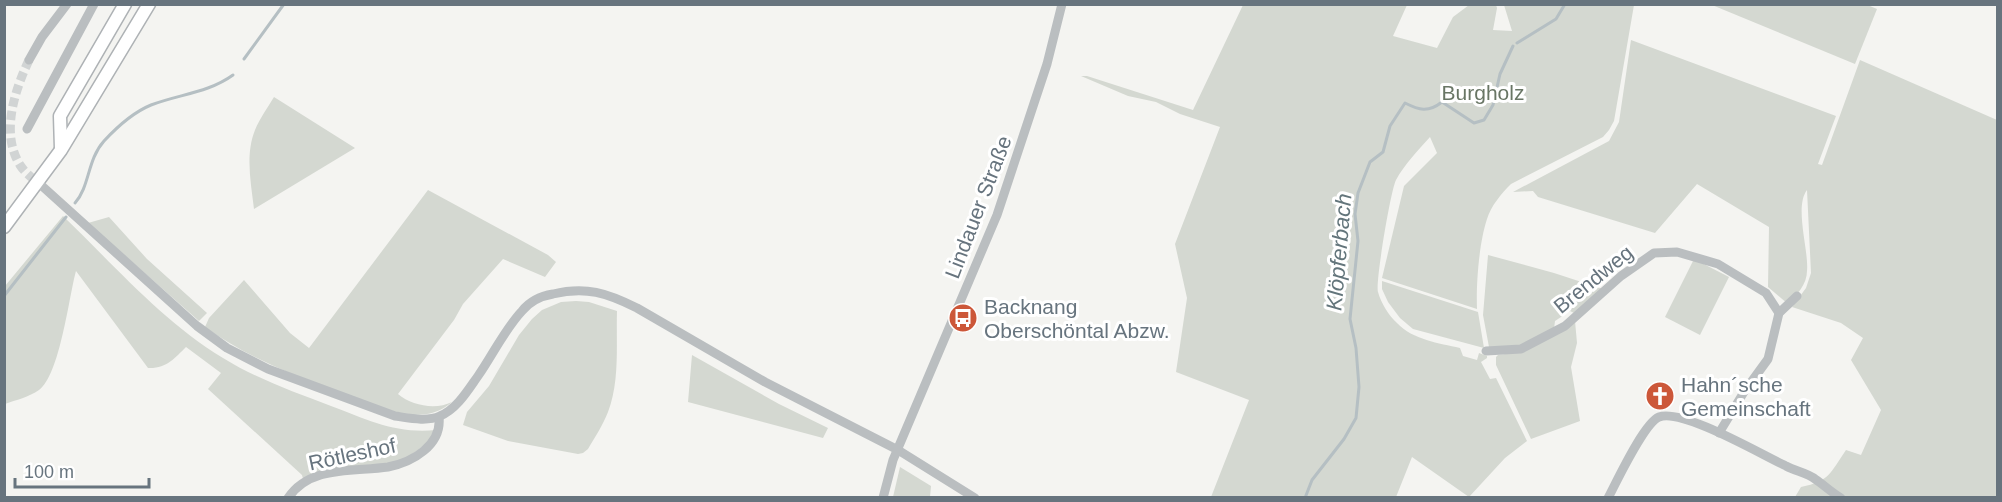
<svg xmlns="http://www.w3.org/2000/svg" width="2002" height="502" font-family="Helvetica,sans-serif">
	<rect width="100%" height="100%" fill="#f4f4f1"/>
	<!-- green -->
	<g fill="#d4d8d1">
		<polygon points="1865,4 1877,9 1855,64 1712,5"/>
		<path d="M 1243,5 L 1407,5 L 1393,36 L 1437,48 L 1453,17 L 1469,5 L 1496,5 L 1497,8 L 1493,30 L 1512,31 L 1504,5 L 1634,5 L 1614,121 L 1609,130 L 1603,137 L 1511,184 C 1501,194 1491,206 1487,219 C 1479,243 1476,284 1477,309 L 1382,278 L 1404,186 L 1437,153 L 1430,137 C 1419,149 1404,165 1396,180 C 1391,189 1375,283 1378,292 C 1381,303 1389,316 1397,323 C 1413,340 1439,343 1460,348 L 1463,356 L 1477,360 L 1479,353 L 1487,356 L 1487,358 L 1481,362 L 1490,379 L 1496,378 L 1527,441 L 1505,458 L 1469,497 L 1412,457 L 1396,497 L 1211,497 L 1249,400 L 1176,372 L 1187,298 L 1175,244 L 1220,127 L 1180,114 L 1156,102 L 1128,96 L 1081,76 L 1087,76 L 1193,110 Z"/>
		<path d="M 1631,40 L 1836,116 L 1818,164 L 1822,165 L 1860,60 L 1997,120 L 1997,497 L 1795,497 L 1801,487 C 1830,481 1830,473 1846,450 L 1861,455 L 1881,410 L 1851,360 L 1863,338 L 1841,323 L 1792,307 L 1806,288 L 1811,273 L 1807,190 C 1794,207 1809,250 1807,271 C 1807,284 1797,295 1788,304 L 1768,287 L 1769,227 L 1697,184 L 1655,233 L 1538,197 L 1533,191 L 1513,192 L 1609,141 L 1619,122 Z"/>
		<path d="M 274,97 L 355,148 L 254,209 C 251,183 245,155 255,130 C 260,118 268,107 274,97 Z"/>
		<path d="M 428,190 L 548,255 L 556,262 L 545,277 L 503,259 L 463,304 L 454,320 L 398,394 C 412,406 436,410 452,402 C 437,415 424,415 404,415 C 336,390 265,370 205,327 L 209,318 L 244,280 L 290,333 L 309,348 Z"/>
		<path d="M 63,216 C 114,265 162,321 223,358 C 257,379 294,392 331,406 C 368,420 396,434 436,430 L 429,442 L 402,461 L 303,479 L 302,475 L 208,389 L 221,373 L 186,347 C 175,358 166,369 148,368 L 76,271 C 69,296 60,375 39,390 C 29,397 16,400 5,404 L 5,286 Z"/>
		<polygon points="109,217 147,259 207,313 199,321 88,223"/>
		<polygon points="1488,255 1554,273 1603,289 1574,313 1570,311 1555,321 1554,329 1520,346 1489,347 1483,315"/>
		<polygon points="1694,259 1729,277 1700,335 1665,317"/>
		<polygon points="1382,281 1478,312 1484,348 1413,329 1400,318 1388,302 1382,289"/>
		<path d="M 576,301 L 589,302 L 617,311 C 616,344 620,381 608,412 C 603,425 595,437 588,449 L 583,453 L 578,454 L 508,441 L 463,425 L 467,412 L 489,386 L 519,335 L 532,319 L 542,310 L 561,302 Z"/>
		<polygon points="1575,321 1577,343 1571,367 1580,421 1531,439 1496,365 1496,357 1498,355 1521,352"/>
		<polygon points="692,355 779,404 828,428 823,438 688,402"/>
		<polygon points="900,467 931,486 930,497 893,497"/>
	</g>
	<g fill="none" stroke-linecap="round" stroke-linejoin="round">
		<!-- stream -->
		<g stroke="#b5bfc3" stroke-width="3">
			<polyline points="1517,43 1556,19 1565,4"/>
			<polyline points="244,59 284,4"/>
			<path d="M 75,203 C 90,186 87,160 104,141 C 117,127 134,112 151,105 C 180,94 208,93 233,75"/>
			<polyline points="4,296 66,217"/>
			<path d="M 1305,498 L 1312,480 L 1344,439 L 1356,418 L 1359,387 L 1356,348 L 1350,319 L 1358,241 L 1355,214 L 1358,193 L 1370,162 L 1383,152 L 1390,126 L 1405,103 C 1419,110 1428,113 1442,102 L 1474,123 L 1484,120 L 1493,105 L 1500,74 L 1513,46"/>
		</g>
		<!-- minor-tunnel -->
		<path stroke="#d1d4d4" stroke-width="9" stroke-dasharray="9 4.5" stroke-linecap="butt" d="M 29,60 C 15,90 0,133 20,165 C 25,173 34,179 40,185"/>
		<!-- major casing -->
		<g stroke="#aeb2b5" stroke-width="15">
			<g id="major">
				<polyline points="61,149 60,116 125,4"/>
				<polyline points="4,227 61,150 149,4"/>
			</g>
		</g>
		<!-- minor -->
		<g stroke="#babec0" stroke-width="9">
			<polyline points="29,60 42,37 67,4"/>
			<polyline points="27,129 94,4"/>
			<path d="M 42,186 L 197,326 L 227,348 L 268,369 L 395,416 C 409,418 427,422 440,416 C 457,409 468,390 478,376 C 492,356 505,329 522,311 C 530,301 541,296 553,294 C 586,286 607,293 637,308 L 765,382 L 898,450 L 975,498"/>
			<polyline points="1486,351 1521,349 1565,326 1621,276 1654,253 1677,252 1718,264 1766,293 1779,313"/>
			<polyline points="1719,433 1744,392 1768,359 1779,313 1797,296"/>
			<path d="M 288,498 C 310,465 354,472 388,467 C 413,462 442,445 439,417"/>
			<polyline points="883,498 893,460 997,215 1047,64 1062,4"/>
			<path d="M 1608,498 C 1617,481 1644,423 1659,417 C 1682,408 1762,455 1786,466 C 1795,471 1808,473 1815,479 C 1824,485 1831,492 1841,498"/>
		</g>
		<!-- major -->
		<use href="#major" stroke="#fff" stroke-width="12"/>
	</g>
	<!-- icons -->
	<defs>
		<g id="bus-disc" transform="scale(1.5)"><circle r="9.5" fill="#cc5739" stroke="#fff"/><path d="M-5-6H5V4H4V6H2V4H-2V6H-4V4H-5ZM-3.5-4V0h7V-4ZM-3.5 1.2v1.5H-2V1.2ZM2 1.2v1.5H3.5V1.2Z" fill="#fff"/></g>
		<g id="church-disc" transform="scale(1.5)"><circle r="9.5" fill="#cc5739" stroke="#fff"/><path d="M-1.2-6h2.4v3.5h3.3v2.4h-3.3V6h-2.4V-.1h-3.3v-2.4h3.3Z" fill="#fff"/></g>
	</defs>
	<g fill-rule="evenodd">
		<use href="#bus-disc" x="963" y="318"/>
		<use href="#church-disc" x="1660" y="396"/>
	</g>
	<g text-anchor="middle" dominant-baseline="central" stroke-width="6" stroke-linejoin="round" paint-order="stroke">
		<!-- park labels -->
		<g font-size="21" fill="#697665" stroke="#fff">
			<text x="1483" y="92">Burgholz</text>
		</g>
		<!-- street labels -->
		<g font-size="21" fill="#67747e" stroke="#fff">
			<text transform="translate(978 207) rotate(-69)">Lindauer Straße</text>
			<text transform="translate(1593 279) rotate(-39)">Brendweg</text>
			<text transform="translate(352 454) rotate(-12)">Rötleshof</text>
		</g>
		<!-- poi labels -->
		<g font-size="21" fill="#67747e" stroke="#fff" text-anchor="start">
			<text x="984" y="306">Backnang<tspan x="984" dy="24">Oberschöntal Abzw.</tspan></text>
			<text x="1681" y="384">Hahn´sche<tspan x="1681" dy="24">Gemeinschaft</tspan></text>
		</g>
		<!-- water labels -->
		<g font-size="22" font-style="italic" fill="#63757b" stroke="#fff">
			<text transform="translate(1339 252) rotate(-85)">Klöpferbach</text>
		</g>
	</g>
	<!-- border -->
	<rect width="2002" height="502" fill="none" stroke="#67747e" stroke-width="12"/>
	<!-- scale -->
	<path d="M15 478v9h134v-9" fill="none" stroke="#67747e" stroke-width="3"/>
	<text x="24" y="478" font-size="18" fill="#67747e" stroke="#ffffff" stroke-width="4.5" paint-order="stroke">100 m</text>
</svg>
